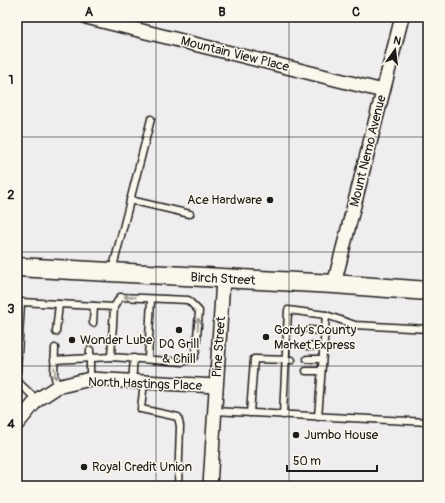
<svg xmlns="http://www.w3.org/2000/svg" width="445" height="503" font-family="Pangolin,sans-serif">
	<rect width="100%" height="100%" fill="#efedee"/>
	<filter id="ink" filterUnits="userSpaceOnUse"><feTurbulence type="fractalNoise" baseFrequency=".025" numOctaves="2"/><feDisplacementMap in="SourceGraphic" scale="8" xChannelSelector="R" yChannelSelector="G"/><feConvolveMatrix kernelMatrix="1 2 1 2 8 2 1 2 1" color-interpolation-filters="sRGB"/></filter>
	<g filter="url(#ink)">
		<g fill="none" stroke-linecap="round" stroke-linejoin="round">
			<!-- lane casing -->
			<g stroke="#1c1c1c" stroke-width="9">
				<g id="lane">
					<polyline points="130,200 190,214"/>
					<polyline points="112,271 151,119"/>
					<polyline points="93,323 94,306"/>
					<polyline points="309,330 325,331"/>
					<polyline points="56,332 59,304"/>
					<polyline points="308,346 324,346"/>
					<polyline points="55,348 54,373 57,387"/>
					<polyline points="148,359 151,299"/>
					<polyline points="307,359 322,359"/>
					<polyline points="54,360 111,357"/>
					<polyline points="306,371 321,371"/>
					<polyline points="17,372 21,302 114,307 111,357 183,362 194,357 196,351 199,311 188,300 120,297 114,307"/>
					<polyline points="90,379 90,350"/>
					<polyline points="17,381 37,400"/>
					<polyline points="132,382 134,358"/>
					<polyline points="144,382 141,409 178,417 180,426 178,486"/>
					<polyline points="214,411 428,422"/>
					<polyline points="250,413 254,359 292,360"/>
					<polyline points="283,415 288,310 326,315 355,325 428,329"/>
					<polyline points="318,417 326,315"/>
				</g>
			</g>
			<!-- street casing -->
			<g stroke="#1c1c1c" stroke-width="16">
				<g id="street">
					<polyline points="86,17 383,91"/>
					<polyline points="334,284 402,17"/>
					<polyline points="17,424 37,400 57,387 90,379 216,386"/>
					<polyline points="210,486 223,279"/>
				</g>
			</g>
			<!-- secondary casing -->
			<g stroke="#1c1c1c" stroke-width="21">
				<polyline id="secondary" points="17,267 334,284 428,291"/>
			</g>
			<!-- lane -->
			<use href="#lane" stroke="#fbf7ec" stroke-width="6"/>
			<!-- street -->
			<use href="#street" stroke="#fbf7ec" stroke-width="13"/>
			<!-- secondary -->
			<use href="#secondary" stroke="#fbf7ec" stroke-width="18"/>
		</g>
		<!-- one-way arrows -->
		<defs><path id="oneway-shaft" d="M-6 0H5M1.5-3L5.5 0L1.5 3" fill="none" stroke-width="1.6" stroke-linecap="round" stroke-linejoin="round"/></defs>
		<g stroke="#97948e">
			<use href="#oneway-shaft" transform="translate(130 297) rotate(-177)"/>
			<use href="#oneway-shaft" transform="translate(198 324) rotate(-86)"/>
			<use href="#oneway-shaft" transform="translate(55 373) rotate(82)"/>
		</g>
	</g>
	<!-- grid -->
	<path fill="none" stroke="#1c1c1c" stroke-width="1" stroke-opacity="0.55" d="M 156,17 L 156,486M 289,17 L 289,486M 17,137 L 428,137M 17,252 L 428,252M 17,366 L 428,366"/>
	<!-- markers -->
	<g fill="#1c1c1c" stroke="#fbf7ec" stroke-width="1.5">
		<circle cx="270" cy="200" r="4"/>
		<circle cx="179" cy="330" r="4"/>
		<circle cx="266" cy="337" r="4"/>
		<circle cx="72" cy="340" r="4"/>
		<circle cx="296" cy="435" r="4"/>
		<circle cx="84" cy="467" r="4"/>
	</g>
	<g text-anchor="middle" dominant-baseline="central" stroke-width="3" stroke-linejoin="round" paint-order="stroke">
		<!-- street labels -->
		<g font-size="13" fill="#1c1c1c" stroke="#fbf7ec">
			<text transform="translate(235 54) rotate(14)">Mountain View Place</text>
			<text transform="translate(368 151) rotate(-76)">Mount Nemo Avenue</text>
			<text transform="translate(223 279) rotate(3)">Birch Street</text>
			<text transform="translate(219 347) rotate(-86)">Pine Street</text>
			<text transform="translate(145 384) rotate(2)">North Hastings Place</text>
		</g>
		<!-- poi labels -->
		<g font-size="13" fill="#1c1c1c" stroke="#fbf7ec" text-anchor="start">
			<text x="262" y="200" text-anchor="end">Ace Hardware</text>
			<text x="274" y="330">Gordy's County<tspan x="274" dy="15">Market Express</tspan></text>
			<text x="80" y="340">Wonder Lube</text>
			<text x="179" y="344" text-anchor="middle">DQ Grill<tspan x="179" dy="15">&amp; Chill</tspan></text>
			<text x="304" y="435">Jumbo House</text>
			<text x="92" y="467">Royal Credit Union</text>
		</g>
	</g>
	<!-- margin -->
	<rect width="445" height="503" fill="none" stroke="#fbf7ec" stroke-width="44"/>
	<!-- north arrow -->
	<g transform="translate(395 50) rotate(14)" stroke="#fbf7ec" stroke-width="3" paint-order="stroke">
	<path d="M0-3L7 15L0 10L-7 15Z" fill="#1c1c1c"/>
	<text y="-6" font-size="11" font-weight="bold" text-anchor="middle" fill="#1c1c1c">N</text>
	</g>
	<!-- scale -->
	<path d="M287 465v6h90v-6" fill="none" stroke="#1c1c1c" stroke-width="2"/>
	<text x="293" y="465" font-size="12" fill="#1c1c1c" stroke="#fbf7ec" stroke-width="3" paint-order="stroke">50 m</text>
	<rect x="22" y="22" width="401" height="459" fill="none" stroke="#1c1c1c" stroke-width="1.5"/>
	<g font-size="13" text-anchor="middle" font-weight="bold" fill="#1c1c1c">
		<text x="89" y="16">A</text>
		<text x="222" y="16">B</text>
		<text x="356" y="16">C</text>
		<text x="11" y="84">1</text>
		<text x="11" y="199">2</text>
		<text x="11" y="313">3</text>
		<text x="11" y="428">4</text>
	</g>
</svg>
